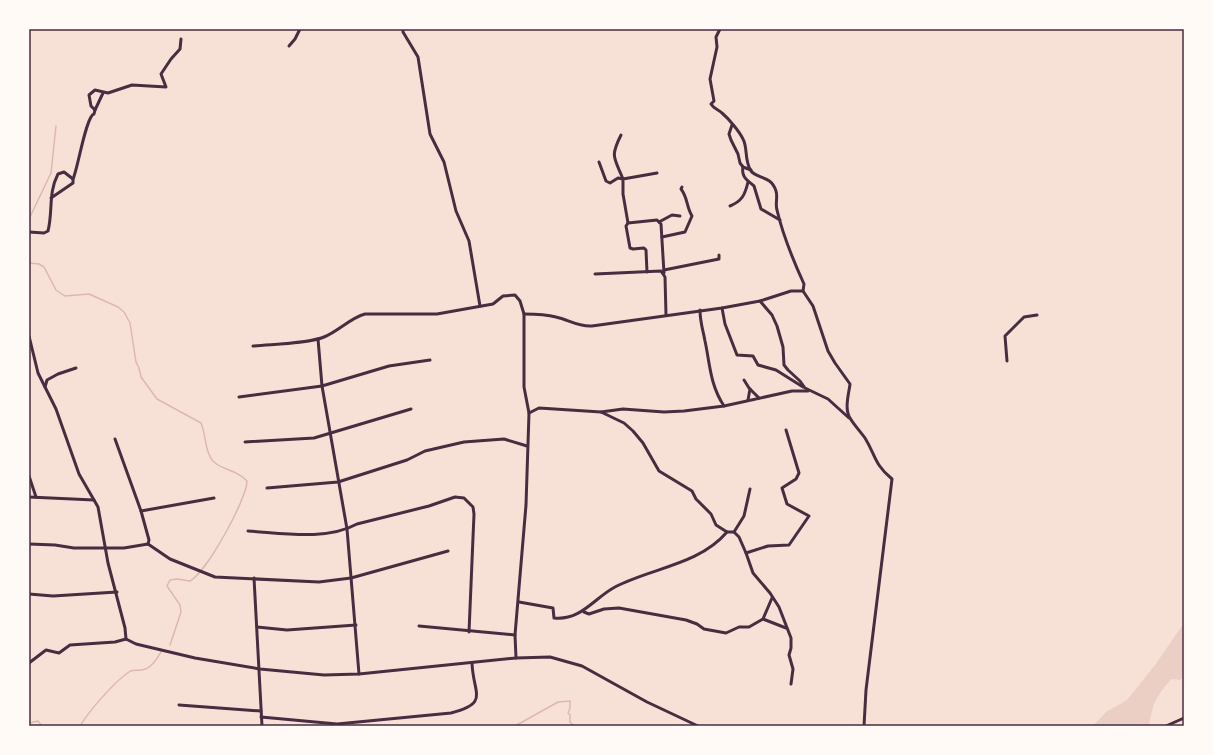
<svg xmlns="http://www.w3.org/2000/svg" width="1213" height="755" font-family="Ubuntu,sans-serif">
	<rect width="100%" height="100%" fill="#f7e1d7"/>
	<!-- green -->
	<path fill="#ebcfc5" d="M 1184,623 L 1184,676 L 1180,680 L 1172,679 C 1157,694 1152,705 1149,726 L 1093,726 L 1106,712 L 1127,700 L 1155,665 Z"/>
	<g fill="none" stroke-linecap="round" stroke-linejoin="round">
		<!-- stream -->
		<g stroke="#dcb8b0" stroke-width="1.5">
			<polyline points="29,219 51,173 56,126"/>
			<path d="M 29,263 L 39,264 L 44,267 L 56,290 L 65,296 L 89,294 L 118,307 L 124,312 L 130,323 L 136,362 L 139,368 L 141,377 L 157,399 L 201,423 C 206,434 205,454 214,462 C 224,471 236,469 247,481 C 247,499 206,573 190,581 L 177,579 L 170,580 L 167,586 L 180,605 L 181,612 L 170,645"/>
			<polyline points="29,723 38,721 42,726"/>
			<path d="M 80,726 C 89,711 114,682 129,672 C 132,669 136,671 141,670 C 151,669 156,660 161,652"/>
			<polyline points="515,726 558,702 570,701 570,708 568,713 570,715 570,722 574,726"/>
		</g>
		<!-- minor -->
		<g stroke="#4a2c40" stroke-width="3">
			<polyline points="403,29 403,32 418,57 430,134 444,162 456,211 469,241 480,306"/>
			<path d="M 720,29 L 716,37 L 717,47 L 710,79 L 714,101 L 711,104 C 714,109 718,109 722,113 C 729,119 739,131 743,139 C 748,148 744,160 751,171 C 757,179 771,175 776,191 C 778,197 775,204 777,210 C 783,236 793,260 804,284 L 803,291 L 813,306 L 828,351 L 835,363 L 850,384 C 849,393 844,409 850,418 C 854,425 860,431 865,438 C 876,456 874,464 892,479 L 866,690 L 864,726"/>
			<polyline points="289,46 295,39 300,29"/>
			<polyline points="103,93 95,110 91,106 89,95 95,90 108,93 132,85 166,87 161,74 171,59 180,49 181,39"/>
			<polyline points="732,125 729,134 731,140 738,154 740,163 743,167 751,170"/>
			<path d="M 599,162 L 606,181 L 610,183 L 618,178 L 623,179 C 614,157 610,157 621,135"/>
			<path d="M 743,167 C 741,177 747,180 754,186 L 761,209 L 780,220"/>
			<path d="M 73,179 C 78,168 86,116 94,114 L 95,110"/>
			<path d="M 730,206 C 742,201 745,195 748,182"/>
			<polyline points="659,222 672,215 680,216"/>
			<polyline points="628,223 623,194 623,179 657,173"/>
			<path d="M 29,232 L 44,233 L 48,231 C 53,212 48,193 58,174 L 64,172 L 73,179 L 73,183 L 51,198"/>
			<path d="M 662,237 L 685,232 L 692,216 C 686,206 688,198 681,189 L 682,187"/>
			<polyline points="664,270 719,259 719,255"/>
			<polyline points="647,272 646,250 644,248 633,249 630,248 626,226 628,223 657,220 661,224 664,273"/>
			<polyline points="595,274 661,271 665,277 666,315"/>
			<polyline points="760,301 772,315 777,326 783,347 784,365 788,370 800,381 805,388 828,399 849,418"/>
			<polyline points="722,308 725,324 737,355 753,356 758,365 776,370 803,387"/>
			<path d="M 524,314 C 535,314 545,314 556,317 C 569,320 578,327 592,326 L 722,308 L 760,301 L 791,291 L 803,291"/>
			<polyline points="29,336 38,373 56,409 79,474 94,500"/>
			<polyline points="318,339 322,386 347,529 359,674"/>
			<path d="M 253,346 C 273,344 307,344 324,337 C 339,331 350,318 365,314 L 437,314 L 493,304 L 503,296 L 515,295 L 520,301 L 524,314 L 524,387 L 529,413 L 526,505 L 515,635 L 516,658"/>
			<polyline points="1007,361 1005,336 1024,317 1037,315"/>
			<polyline points="744,380 749,388 759,398"/>
			<polyline points="45,387 47,380 58,374 76,368"/>
			<polyline points="239,397 322,386 389,366 430,360"/>
			<polyline points="748,400 750,389"/>
			<polyline points="724,406 792,391 808,391"/>
			<polyline points="601,412 624,423 633,431 643,443 659,471 692,491 696,499 711,514 716,525 727,532"/>
			<path d="M 529,413 L 539,408 L 601,412 L 623,409 L 664,412 L 684,411 L 724,406 C 710,385 710,364 705,341 C 703,330 700,322 700,310"/>
			<polyline points="115,439 141,511 149,540 148,544"/>
			<polyline points="245,442 314,438 411,409"/>
			<polyline points="29,476 36,497"/>
			<polyline points="267,488 338,482 407,460 425,451 464,442 504,439 527,446"/>
			<polyline points="29,497 94,500 98,507 108,563 125,628 126,639"/>
			<polyline points="141,511 214,498"/>
			<path d="M 248,531 C 282,533 326,541 357,524 L 429,506 L 455,497 L 464,498 L 473,507 L 474,514 L 469,632"/>
			<polyline points="734,532 739,537 746,553 768,546 789,545 809,516 787,504 782,488 796,479 799,473 786,430"/>
			<polyline points="29,544 55,545 74,548 124,548 148,544"/>
			<polyline points="148,544 170,559 215,577 319,582 351,578 448,551"/>
			<polyline points="746,553 753,573 770,593 779,607 791,638 791,648 789,655 793,669 791,684"/>
			<polyline points="254,578 262,726"/>
			<polyline points="29,594 53,596 117,592"/>
			<polyline points="772,598 763,619 786,628"/>
			<path d="M 519,602 L 553,608 L 554,618 C 581,621 594,598 615,587 C 651,568 699,565 727,532 L 734,532 L 744,516 L 750,489"/>
			<polyline points="584,612 589,614 604,609 619,608 686,620 697,624 704,629 726,633 739,627 749,627 763,619"/>
			<polyline points="419,626 515,635"/>
			<polyline points="257,627 287,630 356,625"/>
			<polyline points="126,639 136,644 195,658 260,669 324,675 359,674 516,658 550,657 582,666 647,702 698,726"/>
			<polyline points="29,663 46,650 59,653 70,645 115,642 126,639"/>
			<polyline points="179,705 261,711"/>
			<path d="M 261,717 L 337,724 L 451,713 C 490,703 473,694 472,663"/>
			<polyline points="1166,726 1184,718"/>
		</g>
	</g>
	<!-- border -->
	<rect width="1213" height="755" fill="none" stroke="#fffaf5" stroke-width="60"/>
	<rect x="30" y="30" width="1153" height="695" fill="none" stroke="#4a2c40" stroke-width="1.5"/>
</svg>
